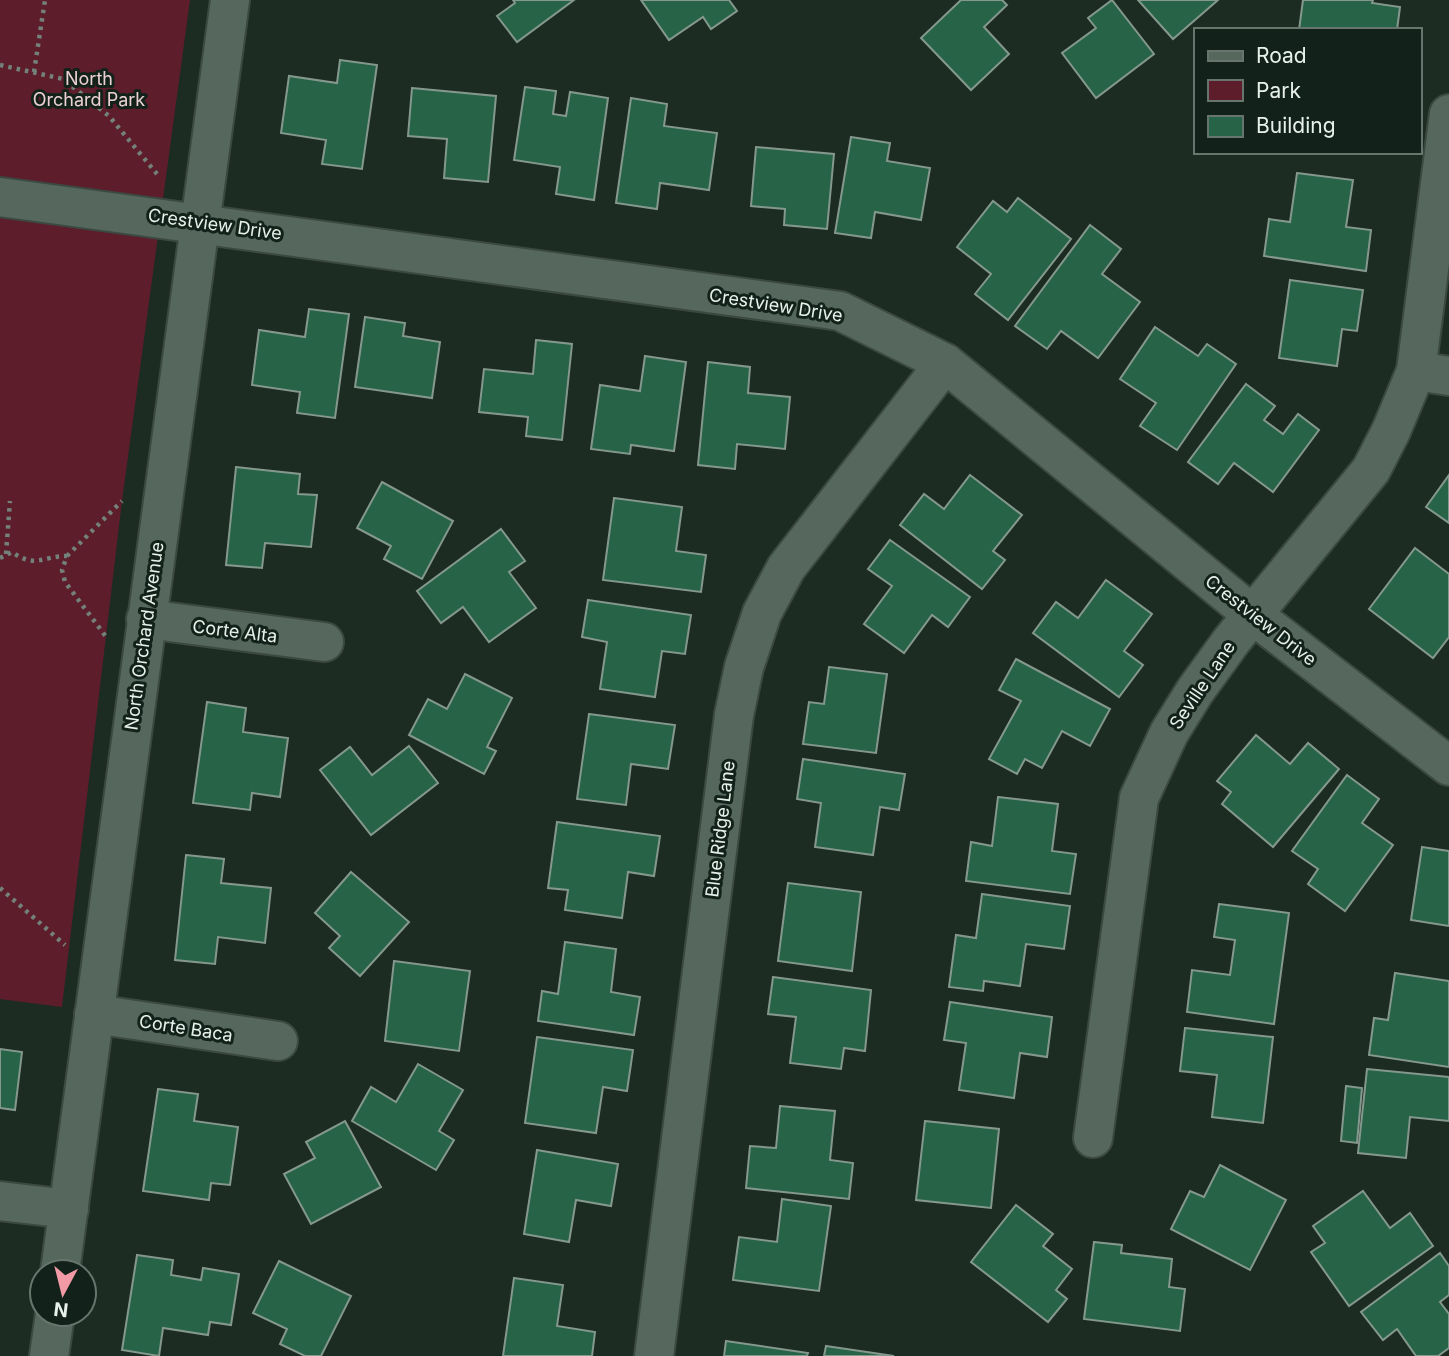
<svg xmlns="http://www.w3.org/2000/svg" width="1449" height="1356" font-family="Inter,sans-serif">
	<rect width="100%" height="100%" fill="#1c2c23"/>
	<!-- green -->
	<polygon fill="#5d1d2b" points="0,0 190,0 122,501 62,1007 0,999"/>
	<!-- building -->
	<g fill="#266347" stroke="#85988d" stroke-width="2">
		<polygon points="513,0 574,0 517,42 497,16 515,3"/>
		<polygon points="641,0 729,0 737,11 711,29 703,17 669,40"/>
		<polygon points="961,0 1002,0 1007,5 984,27 1009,54 971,90 921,38"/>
		<polygon points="1112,0 1154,54 1096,98 1062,53 1096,28 1088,18"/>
		<polygon points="1138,0 1218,0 1173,39"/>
		<polygon points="1303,0 1373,0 1372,3 1400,7 1397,30 1299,30"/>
		<polygon points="340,60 377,65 362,169 322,164 326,140 281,133 289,76 337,83"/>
		<polygon points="525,87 556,91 553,114 566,116 570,92 608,98 594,200 556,194 560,167 514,160"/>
		<polygon points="412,88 496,96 488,182 444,178 447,139 408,136"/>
		<polygon points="631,98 667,104 664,126 717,133 709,190 660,183 657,209 616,203"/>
		<polygon points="851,137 890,143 887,161 930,168 921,220 875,212 871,238 835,233"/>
		<polygon points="756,147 834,154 827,229 784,225 785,209 751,206"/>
		<polygon points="1297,173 1353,180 1346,227 1371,230 1366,271 1264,256 1269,219 1290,222"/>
		<polygon points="1018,198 1071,239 1008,320 975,294 991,274 957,247 993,201 1007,212"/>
		<polygon points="1090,225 1121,249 1102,274 1140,302 1098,358 1061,331 1047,349 1015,326"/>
		<polygon points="1290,280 1363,290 1357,331 1342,329 1337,366 1279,358"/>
		<polygon points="309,309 349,314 335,418 297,413 300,392 252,385 259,330 305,337"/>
		<polygon points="365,317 405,323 403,336 440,342 432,398 355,387"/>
		<polygon points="1155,327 1198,356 1207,344 1236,364 1177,450 1140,426 1156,403 1120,379"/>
		<polygon points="536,340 572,344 562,440 526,436 528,417 479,412 484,369 533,374"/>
		<polygon points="645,356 686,362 674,451 631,445 630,454 591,449 600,385 640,391"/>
		<polygon points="708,362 750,367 748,393 790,397 785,449 737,444 735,469 698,465"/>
		<polygon points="1246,384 1275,406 1264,420 1283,434 1298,414 1319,430 1273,492 1234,463 1218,484 1188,462"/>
		<polygon points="236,467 300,474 298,494 317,495 311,547 265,543 262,568 226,565"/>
		<polygon points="970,475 1022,515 993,551 1005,560 982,589 900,525 924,494 944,509"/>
		<polygon points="1449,475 1449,523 1426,507"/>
		<polygon points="382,482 453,521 422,579 384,559 391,546 357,528"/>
		<polygon points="614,498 682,507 676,551 706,555 701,592 603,580"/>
		<polygon points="501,529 525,561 509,572 536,608 489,642 463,607 441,623 417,591"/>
		<polygon points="890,540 970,597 948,627 932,615 904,653 864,624 892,586 868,569"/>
		<polygon points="1415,548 1449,574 1449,637 1433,658 1369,609"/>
		<polygon points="1106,580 1152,614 1124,651 1143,665 1119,697 1033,633 1056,602 1078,618"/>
		<polygon points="588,600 691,615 685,654 662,651 655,697 600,689 607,642 582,637"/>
		<polygon points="1016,659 1110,709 1090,746 1062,731 1042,768 1025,759 1017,774 989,759 1021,701 999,690"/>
		<polygon points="829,667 887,674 876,753 803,744 809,702 824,704"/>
		<polygon points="465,674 512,698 487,747 496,751 484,774 409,735 428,699 447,709"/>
		<polygon points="207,702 246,708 243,732 288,738 280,797 252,793 250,810 193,803"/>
		<polygon points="589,714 675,725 668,769 631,764 626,805 577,799"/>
		<polygon points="1256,735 1290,764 1308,743 1339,769 1273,847 1222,804 1231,792 1217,781"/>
		<polygon points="409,746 438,783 371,835 320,770 350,747 372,775"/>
		<polygon points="803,759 905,774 899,810 880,807 873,855 815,847 821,803 797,799"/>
		<polygon points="1347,775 1379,799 1362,823 1393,845 1345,911 1308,884 1318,869 1292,851"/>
		<polygon points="998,797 1058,804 1052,851 1076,854 1070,894 966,881 971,842 992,846"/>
		<polygon points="557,822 660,836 654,876 628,872 622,918 565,910 568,890 548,888"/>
		<polygon points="1422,847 1449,851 1449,926 1411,920"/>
		<polygon points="186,855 224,859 221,883 271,888 265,943 218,937 215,964 175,960"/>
		<polygon points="351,872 409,922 360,976 329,948 340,936 315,913"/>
		<polygon points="788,883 861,892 852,971 778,961"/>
		<polygon points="982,894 1070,906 1064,949 1026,944 1020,986 984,981 983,991 949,987 956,935 976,938"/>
		<polygon points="1219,904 1289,913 1274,1024 1187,1012 1192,970 1230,975 1235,940 1214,937"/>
		<polygon points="565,942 616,949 611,992 640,997 634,1035 538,1021 542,991 558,994"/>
		<polygon points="394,961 470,971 459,1051 385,1041"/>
		<polygon points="1395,973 1449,981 1449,1067 1369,1055 1374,1018 1388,1020"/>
		<polygon points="773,977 871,990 865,1051 844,1048 841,1069 790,1063 796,1017 768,1014"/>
		<polygon points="950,1002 1052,1017 1047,1057 1020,1053 1014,1098 959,1090 966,1043 944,1040"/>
		<polygon points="1185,1028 1273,1037 1263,1123 1212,1117 1217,1075 1180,1071"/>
		<polygon points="537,1037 633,1050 627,1091 603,1087 596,1133 525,1123"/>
		<polygon points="0,1049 22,1052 15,1110 0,1108"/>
		<polygon points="418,1064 463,1090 439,1131 454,1140 436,1170 352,1121 371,1087 396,1102"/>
		<polygon points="1367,1069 1449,1077 1449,1121 1410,1117 1406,1158 1358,1153"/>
		<polygon points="1346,1086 1362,1088 1357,1143 1341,1141"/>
		<polygon points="158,1089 198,1094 194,1121 238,1127 230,1185 211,1183 209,1200 143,1191"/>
		<polygon points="780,1106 835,1111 830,1160 853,1163 849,1199 746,1188 750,1146 776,1148"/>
		<polygon points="345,1121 381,1187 311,1224 284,1174 315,1158 306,1142"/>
		<polygon points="925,1121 999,1129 991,1208 916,1200"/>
		<polygon points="537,1150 618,1164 611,1206 576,1200 569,1242 524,1234"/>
		<polygon points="1220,1165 1286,1200 1250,1270 1171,1229 1190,1191 1204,1197"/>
		<polygon points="1363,1191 1390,1228 1410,1213 1433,1246 1349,1306 1311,1252 1325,1243 1313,1226"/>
		<polygon points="782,1199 831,1206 819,1291 733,1280 739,1237 777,1242"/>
		<polygon points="1016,1205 1053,1234 1043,1246 1072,1269 1056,1290 1067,1299 1048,1322 971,1262"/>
		<polygon points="1094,1242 1122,1245 1121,1253 1172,1259 1169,1287 1185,1289 1180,1331 1084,1319"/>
		<polygon points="1440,1253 1449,1266 1449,1295 1440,1302 1449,1314 1449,1348 1438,1356 1416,1356 1397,1329 1383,1340 1361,1312"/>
		<polygon points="137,1255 173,1260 171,1275 201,1280 203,1268 239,1274 231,1325 210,1322 208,1335 163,1328 159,1356 122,1350"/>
		<polygon points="279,1261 351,1296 321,1356 305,1356 280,1344 287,1329 253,1313"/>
		<polygon points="514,1278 563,1285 557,1326 595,1332 592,1356 503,1356"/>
		<polygon points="726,1341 808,1353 807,1356 724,1356"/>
		<polygon points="826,1346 894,1356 824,1356"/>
	</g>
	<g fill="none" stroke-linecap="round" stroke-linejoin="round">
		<!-- minor casing -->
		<g stroke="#3b4942" stroke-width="42">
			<g id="minor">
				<polyline points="0,197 840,311 945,363 1253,615 1449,766"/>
				<polyline points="1416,371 1449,376"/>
				<polyline points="146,619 324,642"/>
				<polyline points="94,1014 278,1041"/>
				<polyline points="1093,1138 1139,798 1169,733 1195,691 1232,640 1371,470 1391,431 1416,371 1449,114"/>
				<polyline points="0,1201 69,1209"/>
				<polyline points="60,1272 230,0"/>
				<polyline points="49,1356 55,1314"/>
				<polyline points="654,1356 734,715 744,667 762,613 786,568 945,363"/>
			</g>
		</g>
		<!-- path -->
		<g stroke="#74817a" stroke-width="4.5" stroke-dasharray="3.5 5" stroke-linecap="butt">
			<polyline points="0,65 63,79 109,116 157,174"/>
			<polyline points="34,72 45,0"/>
			<polyline points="6,554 10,501"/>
			<polyline points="67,556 122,501"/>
			<path d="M 0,558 L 12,552 C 36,569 42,556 67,556 L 62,570 L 65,582 L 107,638"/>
			<polyline points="0,888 65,945"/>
		</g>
		<!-- minor -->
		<use href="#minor" stroke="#56685e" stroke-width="38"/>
	</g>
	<g text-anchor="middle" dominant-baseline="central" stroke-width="6" stroke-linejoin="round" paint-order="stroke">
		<!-- park labels -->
		<g font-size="18" fill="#ecd0d3" stroke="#12221a">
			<text x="89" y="78">North<tspan x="89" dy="21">Orchard Park</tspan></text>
		</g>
		<!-- street labels -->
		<g font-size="18" fill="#e7f1eb" stroke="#12221a">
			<text transform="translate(215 224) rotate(8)">Crestview Drive</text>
			<text transform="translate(776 305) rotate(9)">Crestview Drive</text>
			<text transform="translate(1261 620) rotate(38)">Crestview Drive</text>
			<text transform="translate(235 631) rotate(7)">Corte Alta</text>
			<text transform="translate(144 636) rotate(-82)">North Orchard Avenue</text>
			<text transform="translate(1202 685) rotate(-56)">Seville Lane</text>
			<text transform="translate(720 829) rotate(-83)">Blue Ridge Lane</text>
			<text transform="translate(186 1028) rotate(9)">Corte Baca</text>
		</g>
	</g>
	<!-- legend -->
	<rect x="1194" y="28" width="228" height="126" fill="#12221a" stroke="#67756e" stroke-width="2"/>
	<rect x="1208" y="51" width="35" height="10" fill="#56685e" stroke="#67756e" stroke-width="2"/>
	<text x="1256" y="63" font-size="21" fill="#e7f1eb">Road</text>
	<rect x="1208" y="80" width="35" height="21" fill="#5d1d2b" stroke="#67756e" stroke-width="2"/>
	<text x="1256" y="98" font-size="21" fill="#e7f1eb">Park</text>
	<rect x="1208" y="116" width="35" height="21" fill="#266347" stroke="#67756e" stroke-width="2"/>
	<text x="1256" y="133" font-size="21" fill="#e7f1eb">Building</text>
	<!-- north arrow -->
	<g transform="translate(63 1293) rotate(187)"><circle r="33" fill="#12221a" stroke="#67756e" stroke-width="2"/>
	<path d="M0-5L12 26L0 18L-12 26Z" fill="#f39aa7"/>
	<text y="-10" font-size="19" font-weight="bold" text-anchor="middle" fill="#e7f1eb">N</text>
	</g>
</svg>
